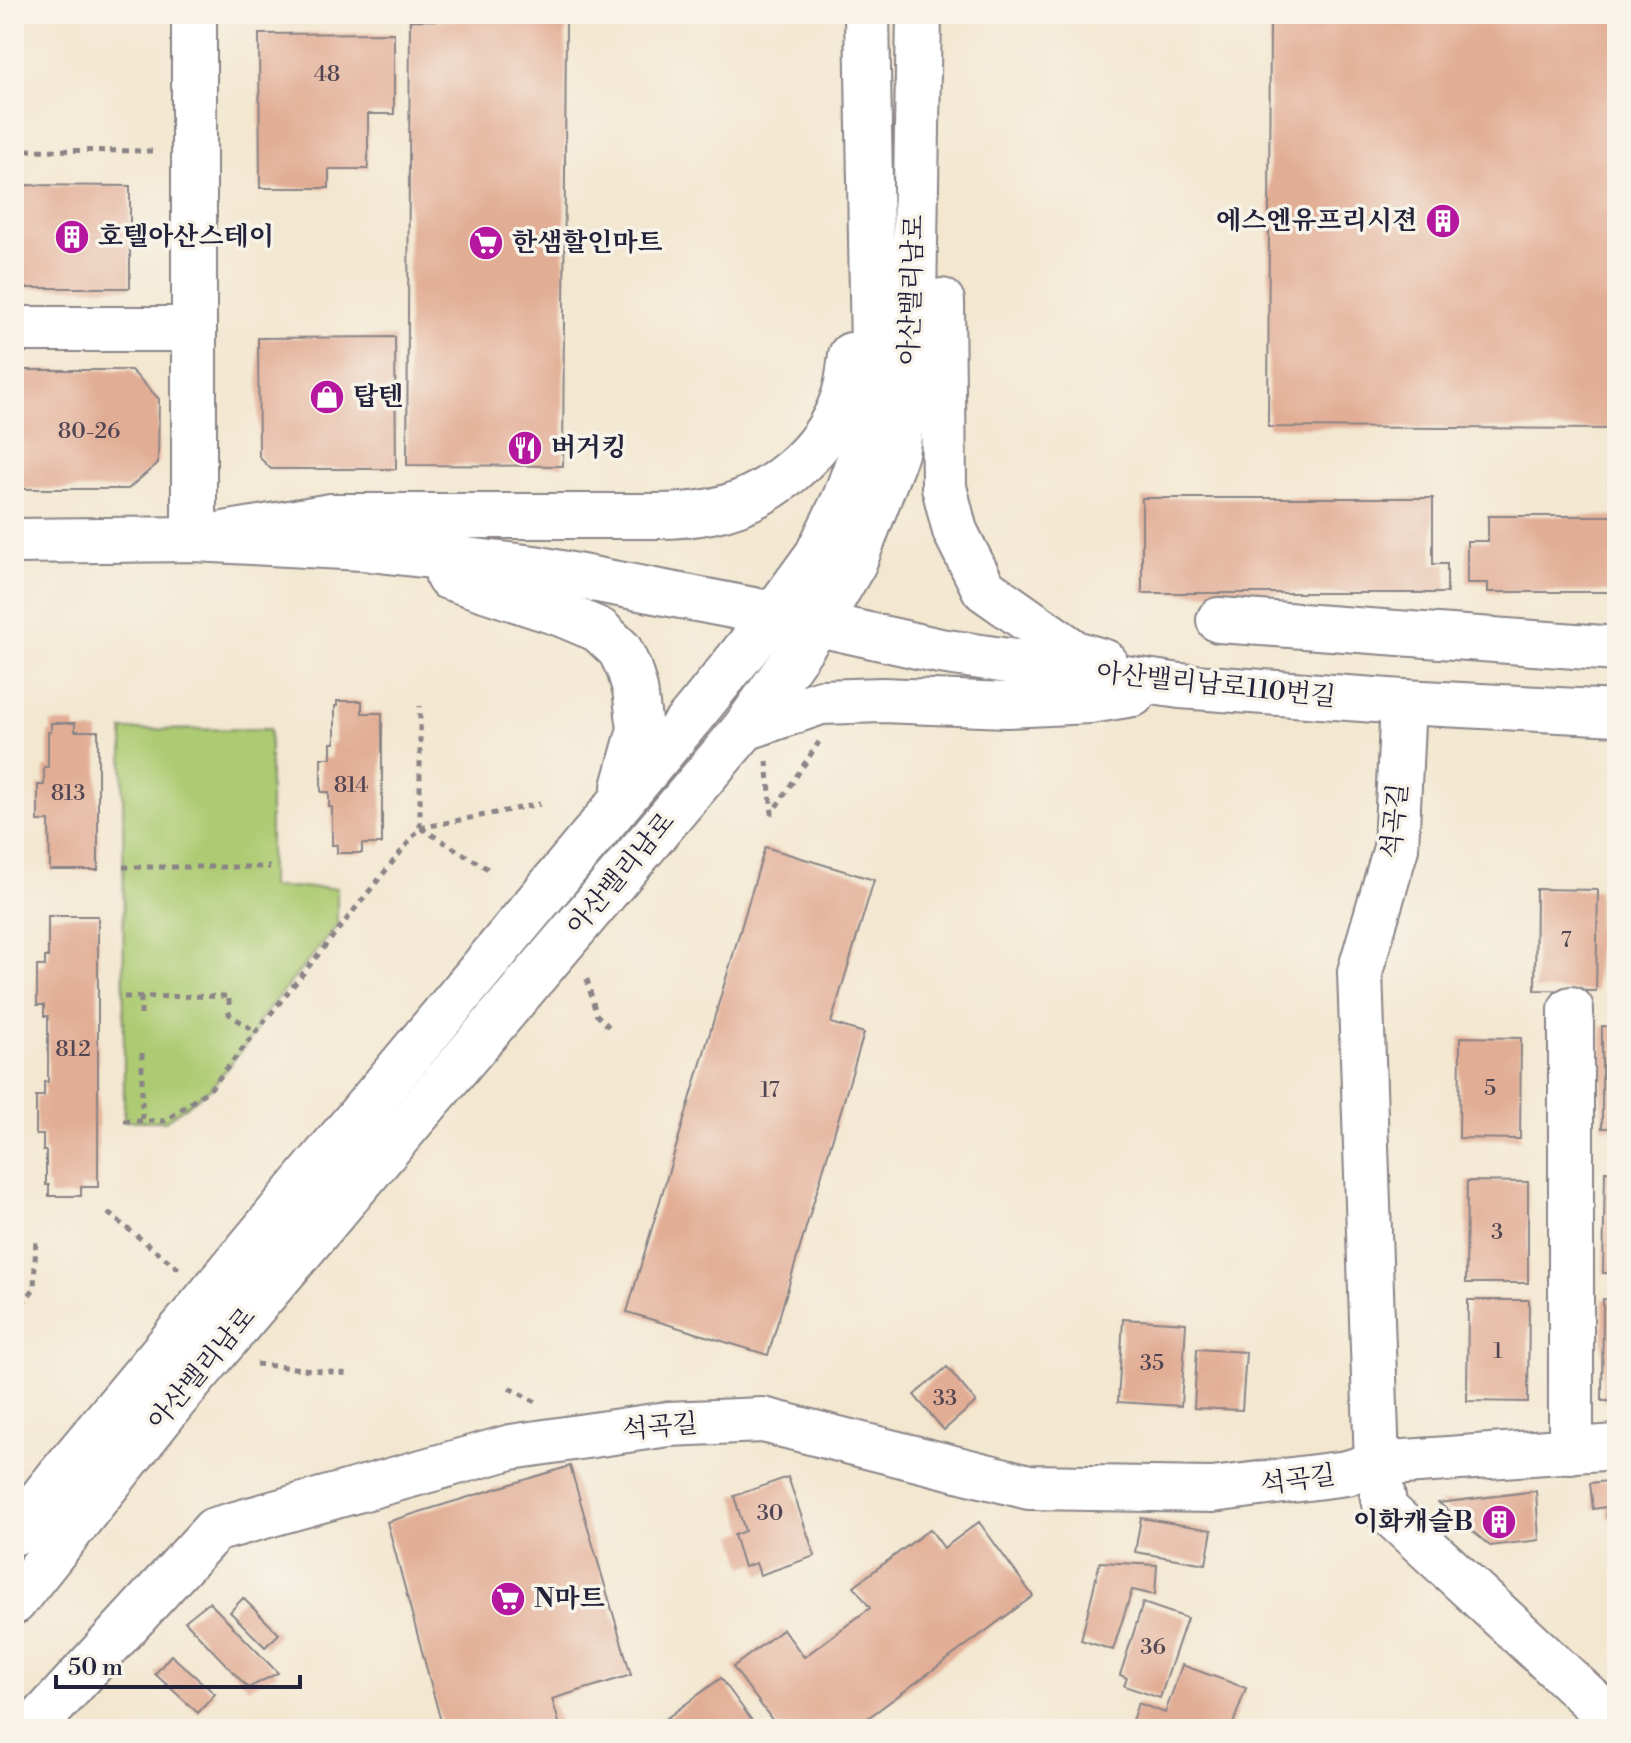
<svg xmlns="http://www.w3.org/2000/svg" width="1631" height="1743" font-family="'Libre Bodoni','Noto Serif KR',serif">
	<rect width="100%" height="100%" fill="#f7f3e8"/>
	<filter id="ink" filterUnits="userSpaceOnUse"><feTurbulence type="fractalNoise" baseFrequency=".0125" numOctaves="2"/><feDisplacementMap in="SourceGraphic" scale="16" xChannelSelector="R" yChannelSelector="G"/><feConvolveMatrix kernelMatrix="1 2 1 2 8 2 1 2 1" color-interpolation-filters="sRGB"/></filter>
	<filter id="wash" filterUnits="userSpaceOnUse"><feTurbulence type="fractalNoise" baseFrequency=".006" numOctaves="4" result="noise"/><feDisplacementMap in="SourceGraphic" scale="32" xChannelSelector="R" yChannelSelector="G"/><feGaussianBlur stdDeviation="1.8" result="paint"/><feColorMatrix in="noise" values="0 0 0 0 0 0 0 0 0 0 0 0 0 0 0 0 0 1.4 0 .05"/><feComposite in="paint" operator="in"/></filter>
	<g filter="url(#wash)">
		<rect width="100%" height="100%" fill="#f3e7d0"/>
		<!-- green -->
		<polygon fill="#adcb72" stroke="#687656" stroke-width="2" points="270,729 270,887 337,888 337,926 257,1023 256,1032 211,1088 165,1121 124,1121 123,730"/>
		<g id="blocks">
			<!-- building -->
			<g fill="#e2ad95">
				<polygon points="1270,14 1617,14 1617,429 1268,427"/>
				<polygon points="410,20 566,21 563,466 407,465"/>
				<polygon points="394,33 394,114 368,114 368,169 329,169 329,188 260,188 259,34"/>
				<polygon points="14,185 130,186 130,288 14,288"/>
				<polygon points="395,337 396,469 271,469 259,457 258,338"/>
				<polygon points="19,370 131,370 159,399 158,463 128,489 19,489"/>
				<polygon points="1142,498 1433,498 1433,564 1447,564 1447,593 1142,593"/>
				<polygon points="1488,516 1617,516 1617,592 1488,592 1488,583 1467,583 1467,541 1488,541"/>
				<polygon points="337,701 362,701 362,713 382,713 382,844 362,844 362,853 337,853 337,845 332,845 332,807 329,807 329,792 321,792 321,758 331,758 331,743 335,743 335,706 337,706"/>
				<polygon points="51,723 75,723 75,731 98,731 98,870 50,870 49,821 38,821 38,785 44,785 44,767 48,767 48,732 51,732"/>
				<polygon points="765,847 874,880 831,1023 864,1033 768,1355 627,1312"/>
				<polygon points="1536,889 1598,890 1596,991 1535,990"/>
				<polygon points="48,916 98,916 98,1187 81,1187 81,1196 49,1196 49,1185 46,1185 46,1151 43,1151 43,1135 36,1135 36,1096 44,1096 44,1082 48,1082 48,1016 44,1016 44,1005 37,1005 37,966 45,966 45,957 48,957"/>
				<polygon points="1602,1026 1617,1027 1617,1128 1602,1128"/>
				<polygon points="1460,1037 1521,1038 1520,1139 1459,1138"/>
				<polygon points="1605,1171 1617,1172 1617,1273 1603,1273"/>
				<polygon points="1467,1181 1528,1182 1528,1283 1466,1283"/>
				<polygon points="1603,1299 1617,1300 1617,1401 1602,1401"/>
				<polygon points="1468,1300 1529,1300 1528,1402 1467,1401"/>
				<polygon points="1123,1319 1186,1323 1181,1406 1118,1402"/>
				<polygon points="1197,1349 1246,1352 1242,1410 1194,1408"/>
				<polygon points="947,1367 976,1402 944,1430 914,1395"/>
				<polygon points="570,1466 631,1675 552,1699 561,1729 443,1729 387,1522"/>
				<polygon points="788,1477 815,1556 760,1575 756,1563 744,1567 734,1535 745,1531 734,1496"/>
				<polygon points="1617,1480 1617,1517 1607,1518 1606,1507 1593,1509 1590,1483"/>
				<polygon points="1536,1491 1539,1540 1490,1546 1439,1503"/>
				<polygon points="1141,1518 1212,1530 1206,1564 1135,1552"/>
				<polygon points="979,1522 1033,1596 853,1729 779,1729 733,1667 783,1629 804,1657 870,1608 854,1586 930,1529 944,1548"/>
				<polygon points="1100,1562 1157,1565 1155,1595 1132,1590 1113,1650 1081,1640"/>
				<polygon points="243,1598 279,1634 265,1647 230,1612"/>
				<polygon points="209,1602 278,1673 248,1688 185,1621"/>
				<polygon points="1143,1603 1187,1618 1160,1698 1124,1686 1127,1678 1120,1675"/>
				<polygon points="171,1655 215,1694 198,1713 155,1674"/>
				<polygon points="1182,1665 1246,1688 1231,1729 1129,1729 1138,1703 1165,1713"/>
				<polygon points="721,1678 758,1729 652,1729"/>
			</g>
		</g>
	</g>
	<g filter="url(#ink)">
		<use href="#blocks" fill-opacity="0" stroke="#8a8486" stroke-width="2"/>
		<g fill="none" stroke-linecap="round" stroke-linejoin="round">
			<!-- minor casing -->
			<g stroke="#8a8486" stroke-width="48">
				<g id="minor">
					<path d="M 194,14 L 194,539 L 331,516 L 655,516 C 673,516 692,515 711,511 C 768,500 824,454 843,398 C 848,385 849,369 851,355"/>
					<polyline points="942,301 944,487 955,531 984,589 1075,653 1105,662"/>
					<polyline points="14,329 194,329"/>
					<polyline points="14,541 194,539 362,548 535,568 774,614 940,651 1180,686 1403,702 1617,713"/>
					<polyline points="448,577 561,614 599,630 620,650 629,669 635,689 640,729 624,787"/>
					<polyline points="1219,620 1617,649"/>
					<polyline points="1403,702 1396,848 1360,972 1377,1464 1385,1509 1617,1724"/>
					<polyline points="745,728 821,702 882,700 1007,705 1090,701 1133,694"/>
					<polyline points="1571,1451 1571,1009"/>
					<polyline points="14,1533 61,1474 702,704 774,614 817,555 845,498 859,459 868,417 873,351 867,14"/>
					<polyline points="14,1602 174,1401 745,728 818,624 854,563 896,453 913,357 919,14"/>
					<polyline points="32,1729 214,1530 511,1447 668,1424 763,1420 1029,1487 1212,1490 1347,1473 1377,1464 1617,1447"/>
				</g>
			</g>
			<!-- path -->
			<g stroke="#8a8486" stroke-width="5" stroke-dasharray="6 6" stroke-linecap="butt">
				<polyline points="14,150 156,151"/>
				<polyline points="767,761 772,813 819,742"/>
				<polyline points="420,828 540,804"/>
				<polyline points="421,828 488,869"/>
				<polyline points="123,867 270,867"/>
				<polyline points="587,979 596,1014 609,1027"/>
				<polyline points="124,997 229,996 229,1014 256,1032"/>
				<polyline points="141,997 141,1015"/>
				<polyline points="142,1053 142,1121"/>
				<polyline points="124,1121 165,1121 211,1088 420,828 420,706"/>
				<polyline points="108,1213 180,1270"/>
				<polyline points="14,1313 34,1289 36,1237"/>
				<polyline points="256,1364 350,1374"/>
				<polyline points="509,1388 540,1404"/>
			</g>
			<!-- minor -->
			<use href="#minor" stroke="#fff" stroke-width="44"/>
		</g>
	</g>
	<!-- icons -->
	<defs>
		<g id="building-disc" transform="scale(1.8)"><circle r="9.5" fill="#b5179e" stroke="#f7f3e8"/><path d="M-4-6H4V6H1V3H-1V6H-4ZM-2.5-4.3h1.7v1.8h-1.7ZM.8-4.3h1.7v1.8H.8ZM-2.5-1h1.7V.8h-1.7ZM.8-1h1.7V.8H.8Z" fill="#fff"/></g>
		<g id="supermarket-disc" transform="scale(1.8)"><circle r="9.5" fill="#b5179e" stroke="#f7f3e8"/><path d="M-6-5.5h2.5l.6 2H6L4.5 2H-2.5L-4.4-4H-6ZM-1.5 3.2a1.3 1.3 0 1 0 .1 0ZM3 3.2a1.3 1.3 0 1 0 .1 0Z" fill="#fff"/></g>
		<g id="shop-disc" transform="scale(1.8)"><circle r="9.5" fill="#b5179e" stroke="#f7f3e8"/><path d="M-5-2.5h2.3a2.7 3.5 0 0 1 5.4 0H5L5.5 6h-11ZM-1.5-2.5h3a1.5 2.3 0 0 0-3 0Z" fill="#fff"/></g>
		<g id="restaurant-disc" transform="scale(1.8)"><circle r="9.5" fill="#b5179e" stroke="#f7f3e8"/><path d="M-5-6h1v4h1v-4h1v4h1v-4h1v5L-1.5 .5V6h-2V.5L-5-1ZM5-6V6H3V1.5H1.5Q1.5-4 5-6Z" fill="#fff"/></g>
	</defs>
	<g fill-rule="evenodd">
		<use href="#building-disc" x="1443" y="221"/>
		<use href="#building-disc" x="72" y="237"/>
		<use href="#supermarket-disc" x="486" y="243"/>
		<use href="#shop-disc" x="327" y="397"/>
		<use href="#restaurant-disc" x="525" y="448"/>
		<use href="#building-disc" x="1499" y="1522"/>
		<use href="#supermarket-disc" x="508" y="1599"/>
	</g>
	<g text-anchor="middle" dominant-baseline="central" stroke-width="7" stroke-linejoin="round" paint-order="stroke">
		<!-- number labels -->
		<g font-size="22" fill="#524552">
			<text x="327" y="74">48</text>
			<text x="89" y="431">80-26</text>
			<text x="351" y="785">814</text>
			<text x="68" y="793">813</text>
			<text x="1566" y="940">7</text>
			<text x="73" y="1049">812</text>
			<text x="1490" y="1088">5</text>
			<text x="770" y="1090">17</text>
			<text x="1497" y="1232">3</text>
			<text x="1498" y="1351">1</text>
			<text x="1152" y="1363">35</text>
			<text x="945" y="1398">33</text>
			<text x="770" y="1513">30</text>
			<text x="1153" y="1647">36</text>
		</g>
		<!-- poi labels -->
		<g font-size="26" font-weight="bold" fill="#22223b" stroke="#f7f3e8" text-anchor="start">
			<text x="1417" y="221" text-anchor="end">에스엔유프리시젼</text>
			<text x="98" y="237">호텔아산스테이</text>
			<text x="512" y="243">한샘할인마트</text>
			<text x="353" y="397">탑텐</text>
			<text x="551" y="448">버거킹</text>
			<text x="1473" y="1522" text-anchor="end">이화캐슬B</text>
			<text x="534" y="1599">N마트</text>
		</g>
		<!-- street labels -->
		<g font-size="26" fill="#22223b" stroke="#f7f3e8">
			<text transform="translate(912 290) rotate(-88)">아산밸리남로</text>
			<text transform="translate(1216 685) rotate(6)">아산밸리남로110번길</text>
			<text transform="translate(1395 821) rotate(-84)">석곡길</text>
			<text transform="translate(621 874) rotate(-50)">아산밸리남로</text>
			<text transform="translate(202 1369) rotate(-50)">아산밸리남로</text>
			<text transform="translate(660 1427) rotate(-5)">석곡길</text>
			<text transform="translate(1298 1480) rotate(-8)">석곡길</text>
		</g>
	</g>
	<!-- margin -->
	<rect width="1631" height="1743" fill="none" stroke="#f7f3e8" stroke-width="48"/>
	<!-- scale -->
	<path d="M56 1675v12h244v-12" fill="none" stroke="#22223b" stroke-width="4"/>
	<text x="68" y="1675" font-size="24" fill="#22223b" stroke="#f7f3e8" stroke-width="6" paint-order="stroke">50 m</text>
</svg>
